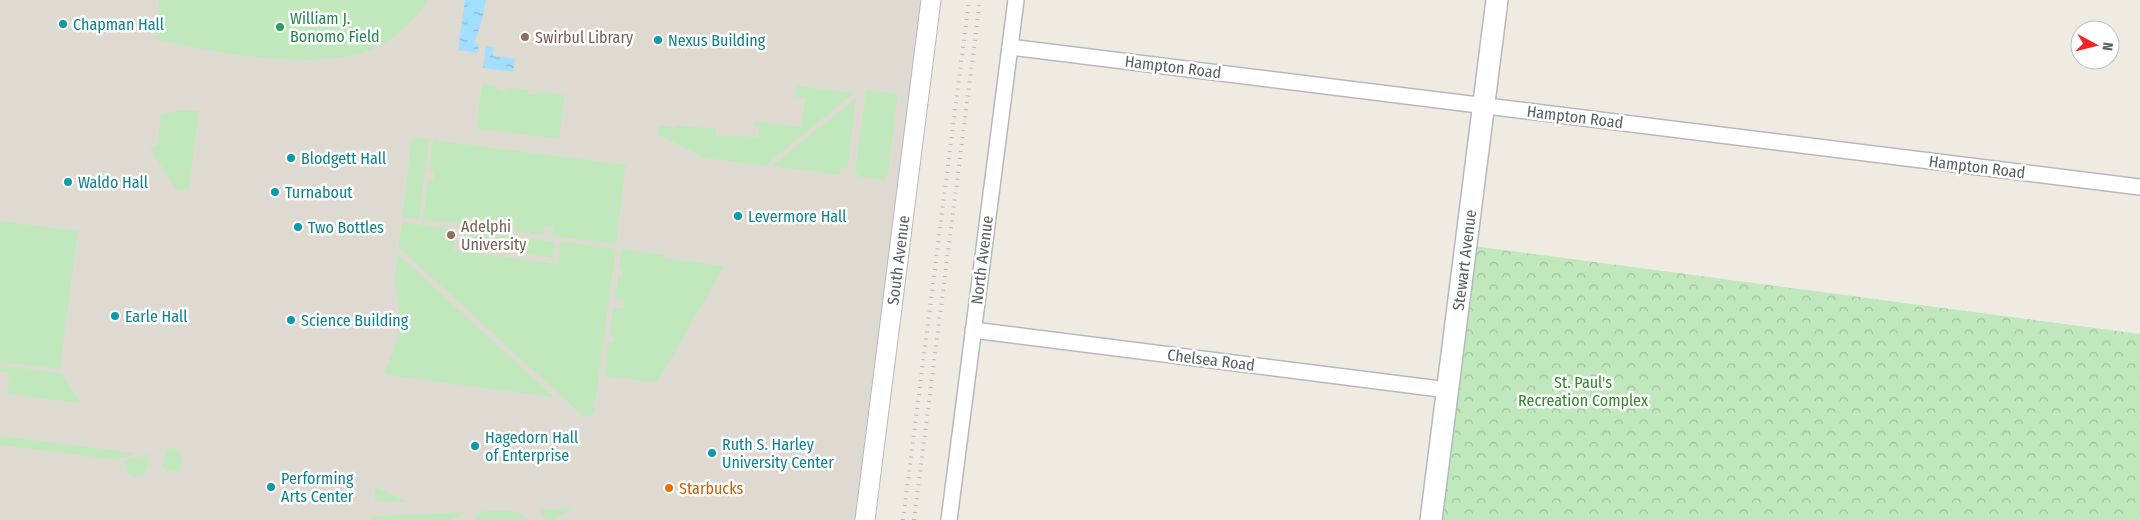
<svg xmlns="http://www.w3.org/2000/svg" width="2140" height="520" font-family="'Fira Sans Condensed',sans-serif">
	<defs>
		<pattern id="park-crowns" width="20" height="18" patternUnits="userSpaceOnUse" patternTransform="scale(1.25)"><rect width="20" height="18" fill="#c1e8bd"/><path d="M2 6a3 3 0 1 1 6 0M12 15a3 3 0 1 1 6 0" fill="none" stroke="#a0bf9d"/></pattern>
		<pattern id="water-ripples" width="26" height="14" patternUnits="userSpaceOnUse" patternTransform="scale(1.25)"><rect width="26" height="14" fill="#a2deff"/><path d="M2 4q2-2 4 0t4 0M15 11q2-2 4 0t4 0" fill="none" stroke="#87b7d2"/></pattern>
	</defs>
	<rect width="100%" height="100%" fill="#efebe2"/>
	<!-- education -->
	<polygon fill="#dfdad1" points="0,0 931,0 865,520 0,520"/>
	<!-- grass -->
	<g fill="#c1e8bd">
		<path d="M 159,0 L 428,0 C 414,22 391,44 365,52 C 306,70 214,53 155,39 Z"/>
		<polygon points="482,84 497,86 497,90 505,91 506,87 529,90 528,94 536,95 537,91 565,95 559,139 476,129"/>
		<polygon points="797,86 854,93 765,166 705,158 658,135 659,125 675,128 676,126 716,128 716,135 758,137 759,126 753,126 754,121 801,127 805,98 795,97"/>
		<polygon points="866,90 898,94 888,174 885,180 859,177 855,171"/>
		<polygon points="856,98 848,168 841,168 840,175 772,166"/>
		<polygon points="184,110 199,111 189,190 176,189 154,155 150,146 157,147 161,114"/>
		<polygon points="412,137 429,139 419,219 402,217"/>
		<polygon points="433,140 626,165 616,244 552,236 553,227 544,227 543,235 514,231 515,221 506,220 504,230 476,226 477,218 468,217 467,225 423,220 428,181 433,180 434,172 429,169"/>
		<polygon points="0,221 78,231 60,369 0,362"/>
		<polygon points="402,222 456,230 454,250 557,264 560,241 616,249 594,413 590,416 584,417 398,247"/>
		<polygon points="465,230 555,242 553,258 462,246"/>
		<polygon points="621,249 664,255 664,258 724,266 657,383 604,376 609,342 613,342 614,337 610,336 613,308 623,308 624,300 615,299 618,277 622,277 623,270 619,269"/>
		<polygon points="397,253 552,395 552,397 386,375 384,371 394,350 399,329 398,304 395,281"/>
		<polygon points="0,365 61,373 79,399 79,403 7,394 9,373 0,372"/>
		<polygon points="0,436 135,453 117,460 0,445"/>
		<polygon points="173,448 182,455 180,472 167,471 162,467 167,449"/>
		<polygon points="149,454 148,465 144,475 134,477 127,473 124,461"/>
		<polygon points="375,487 409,502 375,501"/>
		<polygon points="574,508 552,520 546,520 539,510"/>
		<polygon points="483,511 515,511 529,520 475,520 475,516"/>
		<polygon points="466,512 452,520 370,520 372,516"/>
	</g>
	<!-- park -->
	<polygon fill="url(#park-crowns)" points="1466,245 2140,334 2140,520 1431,520"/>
	<!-- water -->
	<g fill="url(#water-ripples)">
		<polygon points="465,0 486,0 483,16 474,44 479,45 477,53 458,50"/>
		<polygon points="486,46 494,47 493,56 515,59 513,72 483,68"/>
	</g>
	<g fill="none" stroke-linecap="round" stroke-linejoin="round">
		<!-- minor casing -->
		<g stroke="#b5b9be" stroke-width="18">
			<g id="minor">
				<polyline points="1010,47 2140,187"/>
				<polyline points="973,330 1448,390"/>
				<polyline points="949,520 1016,0"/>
			</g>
		</g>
		<!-- tertiary casing -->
		<g stroke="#b5b9be" stroke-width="21">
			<g id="tertiary">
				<path id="s1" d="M 865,520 L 931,0"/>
			</g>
		</g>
		<!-- secondary casing -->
		<g stroke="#b4b9be" stroke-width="24">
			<g id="secondary">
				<path id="s2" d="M 1431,520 L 1497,0"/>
			</g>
		</g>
		<!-- minor -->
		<use href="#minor" stroke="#fff" stroke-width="15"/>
		<!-- tertiary -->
		<use href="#tertiary" stroke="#fff" stroke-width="19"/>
		<!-- secondary -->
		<use href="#secondary" stroke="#fff" stroke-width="21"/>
		<!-- rail -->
		<g stroke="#b4b5b5" stroke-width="4" stroke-dasharray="1 6" stroke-linecap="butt">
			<polyline points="903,520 969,0"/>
			<polyline points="914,520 980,0"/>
		</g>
	</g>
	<!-- markers -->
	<g fill="#0f9aa8" stroke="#fff" stroke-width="2">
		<circle cx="63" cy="24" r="5"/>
		<circle cx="658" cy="40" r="5"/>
		<circle cx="291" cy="158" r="5"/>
		<circle cx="68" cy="182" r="5"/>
		<circle cx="275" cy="192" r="5"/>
		<circle cx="738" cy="216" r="5"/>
		<circle cx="298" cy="227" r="5"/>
		<circle cx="115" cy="316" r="5"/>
		<circle cx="291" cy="320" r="5"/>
		<circle cx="475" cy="446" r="5"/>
		<circle cx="712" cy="453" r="5"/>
		<circle cx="271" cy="487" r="5"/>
	</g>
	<circle fill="#2e9e5b" stroke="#fff" stroke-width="2" cx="280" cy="27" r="5"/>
	<g fill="#8d6e63" stroke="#fff" stroke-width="2">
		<circle cx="525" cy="37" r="5"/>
		<circle cx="451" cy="235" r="5"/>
	</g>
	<circle fill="#e8710a" stroke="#fff" stroke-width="2" cx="669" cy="488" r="5"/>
	<g text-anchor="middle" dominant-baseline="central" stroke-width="5" stroke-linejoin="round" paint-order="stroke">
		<!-- leisure labels -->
		<g font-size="16" fill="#27864d" stroke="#fff" text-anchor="start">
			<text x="290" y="18">William J.<tspan x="290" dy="18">Bonomo Field</tspan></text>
		</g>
		<!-- culture labels -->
		<g font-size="16" fill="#0d838f" stroke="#fff" text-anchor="start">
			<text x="73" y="24">Chapman Hall</text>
			<text x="668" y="40">Nexus Building</text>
			<text x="301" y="158">Blodgett Hall</text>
			<text x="78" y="182">Waldo Hall</text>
			<text x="285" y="192">Turnabout</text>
			<text x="748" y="216">Levermore Hall</text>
			<text x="308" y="227">Two Bottles</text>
			<text x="125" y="316">Earle Hall</text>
			<text x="301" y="320">Science Building</text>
			<text x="485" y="437">Hagedorn Hall<tspan x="485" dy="18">of Enterprise</tspan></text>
			<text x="722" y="444">Ruth S. Harley<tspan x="722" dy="18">University Center</tspan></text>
			<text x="281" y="478">Performing<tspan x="281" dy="18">Arts Center</tspan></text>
		</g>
		<!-- education labels -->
		<g font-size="16" fill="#785e54" stroke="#fff" text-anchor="start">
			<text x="535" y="37">Swirbul Library</text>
			<text x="461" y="226">Adelphi<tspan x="461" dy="18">University</tspan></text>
		</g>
		<!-- street labels -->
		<g font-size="16" fill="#5b6064" stroke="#fff">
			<text transform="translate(1173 67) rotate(7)">Hampton Road</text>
			<text transform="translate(1575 117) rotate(7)">Hampton Road</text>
			<text transform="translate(1977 167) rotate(7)">Hampton Road</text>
			<text stroke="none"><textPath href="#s1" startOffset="262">South Avenue</textPath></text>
			<text transform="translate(982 260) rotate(-83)">North Avenue</text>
			<text stroke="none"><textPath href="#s2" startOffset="262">Stewart Avenue</textPath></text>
			<text transform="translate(1211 360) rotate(7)">Chelsea Road</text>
		</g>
		<!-- park labels -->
		<g font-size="16" fill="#32872f" stroke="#fff">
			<text x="1583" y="382">St. Paul's<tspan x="1583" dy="18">Recreation Complex</tspan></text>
		</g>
		<!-- food labels -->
		<g font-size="16" fill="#c56008" stroke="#fff" text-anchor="start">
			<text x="679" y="488">Starbucks</text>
		</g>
	</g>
	<!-- north arrow -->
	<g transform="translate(2095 45) rotate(97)"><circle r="24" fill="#ffffff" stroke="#bdbfc1"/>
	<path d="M0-4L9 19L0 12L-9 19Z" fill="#f42424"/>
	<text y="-8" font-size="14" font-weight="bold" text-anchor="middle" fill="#5b6064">N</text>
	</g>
</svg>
